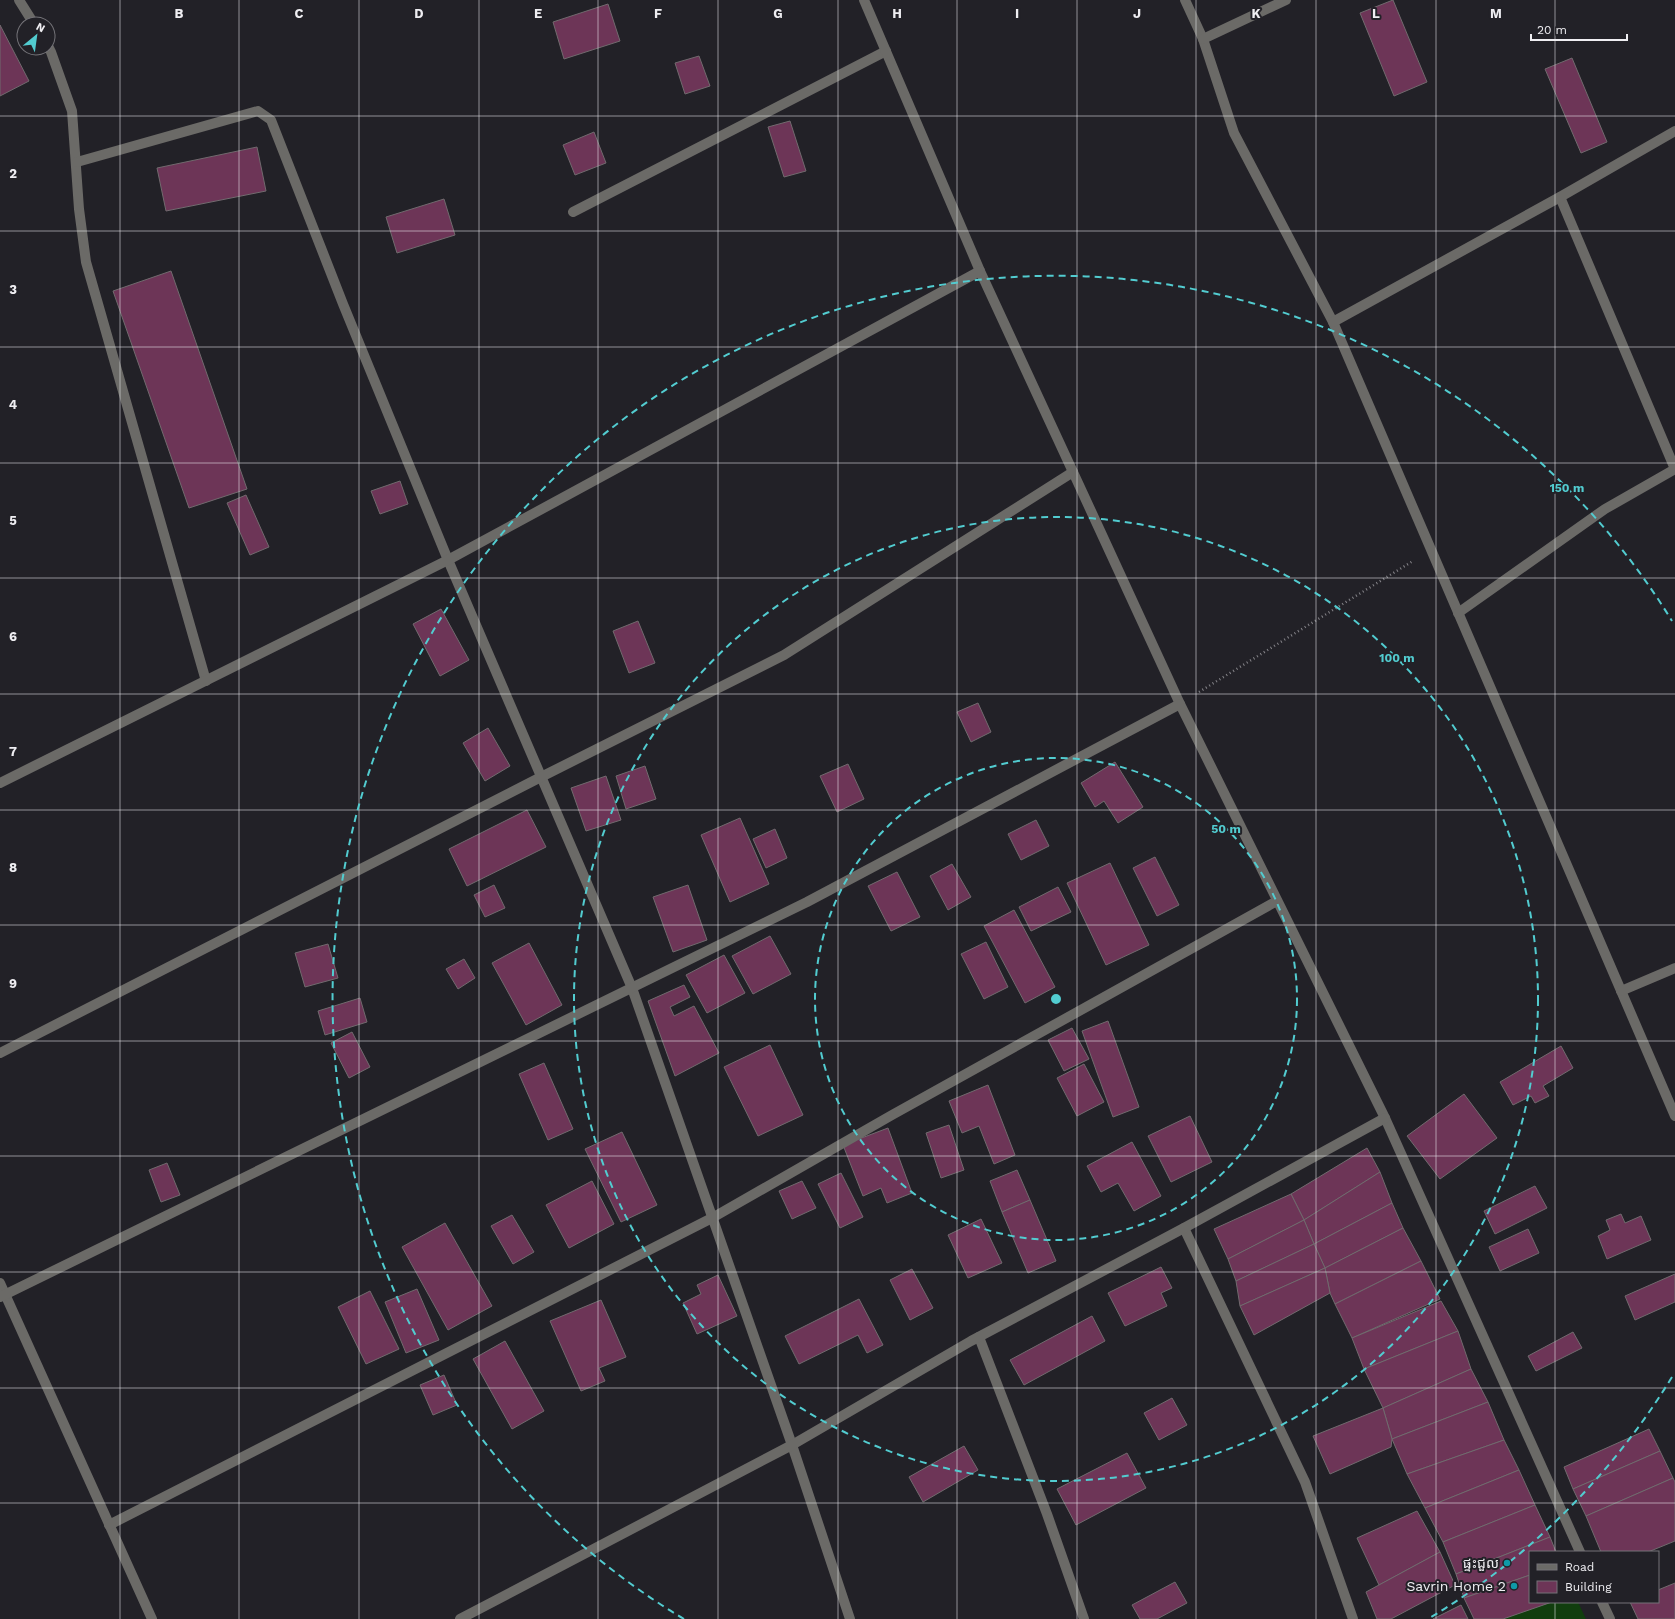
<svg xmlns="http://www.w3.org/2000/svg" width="1675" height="1619" font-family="'Work Sans','Noto Sans Khmer',sans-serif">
	<rect width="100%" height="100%" fill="#222127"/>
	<!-- green -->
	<polygon fill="#113e0e" points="1552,1602 1578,1602 1586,1619 1503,1619"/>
	<!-- building -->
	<g fill="#6d3557" stroke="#716a6e">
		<polygon points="1393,0 1427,82 1394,96 1360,13"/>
		<polygon points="608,4 620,41 564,59 553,22"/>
		<polygon points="0,25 29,81 0,96"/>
		<polygon points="699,56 710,86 685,94 675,63"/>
		<polygon points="1572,58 1607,142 1581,153 1545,69"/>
		<polygon points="790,121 806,171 784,177 768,127"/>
		<polygon points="594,132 606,163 575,175 563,145"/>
		<polygon points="257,147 266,191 166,211 157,168"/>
		<polygon points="444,199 455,235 397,253 386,217"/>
		<polygon points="171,271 247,489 189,508 113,291"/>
		<polygon points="400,481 408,504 380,514 371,491"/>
		<polygon points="246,495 269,547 250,555 227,503"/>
		<polygon points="441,609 469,660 440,676 413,624"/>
		<polygon points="638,621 655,663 629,673 613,631"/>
		<polygon points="978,703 991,732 971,742 957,712"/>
		<polygon points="488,728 510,766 485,781 463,743"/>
		<polygon points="1115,762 1143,807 1118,823 1104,801 1095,807 1081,783"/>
		<polygon points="848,764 864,799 837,812 820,776"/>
		<polygon points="645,766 656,799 626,809 616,776"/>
		<polygon points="606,776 621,820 586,831 571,788"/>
		<polygon points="527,810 546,847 467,886 449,849"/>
		<polygon points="740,818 769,884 730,902 701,835"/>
		<polygon points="1036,820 1049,846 1021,860 1008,834"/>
		<polygon points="775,829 787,858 766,868 753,839"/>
		<polygon points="1155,857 1179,905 1157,916 1133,868"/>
		<polygon points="1110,863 1149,945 1106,965 1067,883"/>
		<polygon points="952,864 971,897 948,910 930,876"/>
		<polygon points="897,872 920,917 891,931 868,886"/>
		<polygon points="494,885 505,908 485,917 474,895"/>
		<polygon points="688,885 707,940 673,952 653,897"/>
		<polygon points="1058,887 1071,912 1031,931 1019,907"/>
		<polygon points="1014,910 1055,987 1025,1003 984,926"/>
		<polygon points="770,936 791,974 753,994 732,956"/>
		<polygon points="986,942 1008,987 984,999 961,954"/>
		<polygon points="529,943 562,1005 526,1025 492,963"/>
		<polygon points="328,944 338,978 305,987 295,953"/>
		<polygon points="724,955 745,993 707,1013 686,975"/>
		<polygon points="464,959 475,978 458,989 446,969"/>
		<polygon points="684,985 690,997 670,1007 674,1016 694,1006 719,1053 675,1076 648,1001"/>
		<polygon points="360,998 367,1022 325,1035 318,1011"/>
		<polygon points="1108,1021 1139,1107 1113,1117 1082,1031"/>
		<polygon points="1072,1028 1089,1059 1064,1071 1048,1040"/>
		<polygon points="352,1032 370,1067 349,1078 331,1043"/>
		<polygon points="770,1045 803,1115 758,1136 724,1067"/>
		<polygon points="1561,1046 1573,1068 1543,1086 1549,1096 1535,1103 1531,1096 1513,1105 1500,1082"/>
		<polygon points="544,1063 573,1129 548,1140 519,1074"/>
		<polygon points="1084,1064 1104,1102 1077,1116 1057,1078"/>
		<polygon points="988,1085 1015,1155 994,1164 979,1126 962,1133 949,1101"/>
		<polygon points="1464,1094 1497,1138 1440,1179 1407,1136"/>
		<polygon points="1190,1116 1212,1162 1171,1182 1148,1136"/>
		<polygon points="949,1125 964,1170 941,1178 926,1133"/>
		<polygon points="888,1128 912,1193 887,1203 881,1188 863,1196 843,1145"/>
		<polygon points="622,1132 657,1205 621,1222 585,1149"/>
		<polygon points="1132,1142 1161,1196 1134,1211 1118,1183 1101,1192 1087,1166"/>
		<polygon points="1367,1148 1380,1172 1304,1220 1291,1194"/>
		<polygon points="167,1163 180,1195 161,1202 149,1170"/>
		<polygon points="1017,1170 1030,1200 1002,1212 990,1181"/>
		<polygon points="1380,1172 1392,1203 1314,1244 1304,1220"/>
		<polygon points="841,1173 863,1217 840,1228 818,1184"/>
		<polygon points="592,1181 614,1224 569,1248 546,1205"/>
		<polygon points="802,1181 816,1208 792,1219 779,1191"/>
		<polygon points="1535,1186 1547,1208 1495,1234 1484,1211"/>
		<polygon points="1291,1194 1304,1220 1228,1259 1214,1229"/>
		<polygon points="1030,1200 1056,1261 1028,1273 1002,1212"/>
		<polygon points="1392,1203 1403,1228 1325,1268 1314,1244"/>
		<polygon points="1621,1214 1625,1223 1641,1216 1651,1240 1607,1259 1598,1236 1610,1230 1606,1220"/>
		<polygon points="512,1215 534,1252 513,1264 491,1226"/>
		<polygon points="981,1219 1002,1263 968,1278 948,1235"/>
		<polygon points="1304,1220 1314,1244 1236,1281 1228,1259"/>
		<polygon points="445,1223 492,1306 448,1330 402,1247"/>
		<polygon points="1403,1228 1421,1261 1335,1304 1330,1293 1325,1268"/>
		<polygon points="1528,1229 1539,1253 1500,1271 1489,1247"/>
		<polygon points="1314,1244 1325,1268 1240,1306 1236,1281"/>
		<polygon points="1421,1261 1440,1299 1352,1338 1335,1304"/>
		<polygon points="1161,1267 1172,1288 1161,1293 1167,1306 1125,1326 1108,1293"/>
		<polygon points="1325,1268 1330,1293 1254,1335 1240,1306"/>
		<polygon points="912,1269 933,1308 910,1320 890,1280"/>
		<polygon points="1675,1274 1675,1302 1635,1320 1625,1296"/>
		<polygon points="718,1275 737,1316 697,1334 683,1303 701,1294 697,1285"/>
		<polygon points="417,1289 439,1340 406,1353 385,1302"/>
		<polygon points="370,1291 399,1349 366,1364 338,1307"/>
		<polygon points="859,1299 883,1345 867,1353 858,1335 799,1364 785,1336"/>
		<polygon points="601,1300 626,1357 599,1368 605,1381 581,1391 550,1321"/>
		<polygon points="1441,1301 1458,1331 1364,1369 1352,1338"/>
		<polygon points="1092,1316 1105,1341 1024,1385 1010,1360"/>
		<polygon points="1458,1331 1471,1369 1383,1408 1364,1369"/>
		<polygon points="1573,1332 1582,1348 1536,1371 1528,1356"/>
		<polygon points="505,1341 544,1411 512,1429 473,1359"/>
		<polygon points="1471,1369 1488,1402 1392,1439 1383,1408"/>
		<polygon points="444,1375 457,1405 433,1415 420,1385"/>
		<polygon points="1172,1398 1187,1425 1159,1440 1144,1413"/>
		<polygon points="1488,1402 1504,1440 1407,1474 1392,1439"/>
		<polygon points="1383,1408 1392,1439 1391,1447 1330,1474 1313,1436"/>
		<polygon points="1649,1429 1660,1451 1573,1489 1564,1467"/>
		<polygon points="1504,1440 1519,1470 1425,1508 1407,1474"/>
		<polygon points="964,1446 978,1470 923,1502 909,1477"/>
		<polygon points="1660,1451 1673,1478 1586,1516 1573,1489"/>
		<polygon points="1127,1453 1146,1488 1076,1525 1057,1489"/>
		<polygon points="1519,1470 1535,1505 1443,1542 1425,1508"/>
		<polygon points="1673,1478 1675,1482 1675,1541 1648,1552 1601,1552 1586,1516"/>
		<polygon points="1535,1505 1550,1537 1456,1574 1443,1542"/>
		<polygon points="1417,1511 1440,1552 1379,1585 1357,1538"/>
		<polygon points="1550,1537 1556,1552 1530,1552 1530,1575 1464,1598 1456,1574"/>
		<polygon points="1440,1552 1455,1585 1391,1619 1377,1619 1366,1592"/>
		<polygon points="1530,1575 1530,1602 1552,1602 1503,1619 1474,1619 1464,1598"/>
		<polygon points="1175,1582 1187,1603 1157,1619 1140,1619 1132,1605"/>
		<polygon points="1675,1583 1675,1619 1638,1619 1630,1602 1658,1602 1658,1590"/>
		<polygon points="1461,1605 1468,1619 1433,1619"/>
	</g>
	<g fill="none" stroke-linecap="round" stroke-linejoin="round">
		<!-- path -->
		<polyline stroke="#858489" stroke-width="2.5" stroke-dasharray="1 3" stroke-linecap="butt" points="1199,692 1413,561"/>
		<!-- lane -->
		<polyline stroke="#6b6a67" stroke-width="10" points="573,212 886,51"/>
		<!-- street -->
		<g stroke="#6b6a67" stroke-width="10">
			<polyline points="19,0 34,24"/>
			<polyline points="864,0 980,271 1073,472 1180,704 1385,1118 1580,1552"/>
			<polyline points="1185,0 1203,39 1234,133 1333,322 1675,1116"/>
			<polyline points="1203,39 1286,0"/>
			<polyline points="48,46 51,52 72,111 79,209 86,262 206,681"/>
			<polyline points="77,162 258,111 271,120 343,304 448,560 632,988 792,1445 850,1619"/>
			<polyline points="1560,197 1675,469"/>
			<polyline points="1333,322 1560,197 1675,131"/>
			<polyline points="1458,613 1605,509 1675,469"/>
			<polyline points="0,783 448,560 980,271"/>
			<polyline points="1621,991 1675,968"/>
			<polyline points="0,1053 541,777 784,655 1073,472"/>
			<polyline points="1184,1228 1305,1482 1353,1619"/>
			<polyline points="0,1283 152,1619"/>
			<polyline points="0,1297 807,902 1180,704"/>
			<polyline points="979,1337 1047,1514 1084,1619"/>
			<polyline points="109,1525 712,1218 892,1115 1277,901"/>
			<polyline points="1602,1602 1610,1619"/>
			<polyline points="460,1619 792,1445 971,1341 1184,1228 1385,1118"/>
		</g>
	</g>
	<!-- grid -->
	<path fill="none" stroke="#efeef2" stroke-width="1" stroke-opacity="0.55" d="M 120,0 L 120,1619M 239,0 L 239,1619M 359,0 L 359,1619M 479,0 L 479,1619M 598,0 L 598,1619M 718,0 L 718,1619M 838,0 L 838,1619M 957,0 L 957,1619M 1077,0 L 1077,1619M 1196,0 L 1196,1619M 1316,0 L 1316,1619M 1436,0 L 1436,1619M 1555,0 L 1555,1552M 0,116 L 1675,116M 0,231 L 1675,231M 0,347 L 1675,347M 0,463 L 1675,463M 0,578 L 1675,578M 0,694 L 1675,694M 0,810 L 1675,810M 0,925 L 1675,925M 0,1041 L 1675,1041M 0,1156 L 1675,1156M 0,1272 L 1675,1272M 0,1388 L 1675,1388M 0,1503 L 1675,1503M 1555,1602 L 1555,1619"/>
	<!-- distance rings -->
	<g fill="none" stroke="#52ccd0" stroke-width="2" stroke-dasharray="7 5">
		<circle cx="1056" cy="999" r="241"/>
		<circle cx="1056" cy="999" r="482"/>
		<path d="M1672 1377A723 723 0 0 1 1428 1619M684 1619A723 723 0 1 1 1672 621"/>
	</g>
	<!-- markers -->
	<g fill="#0f9aa8" stroke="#222127" stroke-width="1.5">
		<circle cx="1507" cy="1563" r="4"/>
		<circle cx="1514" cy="1586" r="4"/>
	</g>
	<g text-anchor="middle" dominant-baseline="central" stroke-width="4" stroke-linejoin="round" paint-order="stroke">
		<!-- poi labels -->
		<g font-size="14" fill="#efeef2" stroke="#222127" text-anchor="end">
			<text x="1499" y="1563">ផ្ទះជួល</text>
			<text x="1506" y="1586">Savrin Home 2</text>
		</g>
	</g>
	<g font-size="13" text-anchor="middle" font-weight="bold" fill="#efeef2" stroke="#222127" stroke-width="4" stroke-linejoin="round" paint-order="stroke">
		<text x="179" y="18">B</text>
		<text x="299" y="18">C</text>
		<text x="419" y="18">D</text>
		<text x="538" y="18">E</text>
		<text x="658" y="18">F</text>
		<text x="778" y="18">G</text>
		<text x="897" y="18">H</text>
		<text x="1017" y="18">I</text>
		<text x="1137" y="18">J</text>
		<text x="1256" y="18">K</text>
		<text x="1376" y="18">L</text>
		<text x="1496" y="18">M</text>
		<text x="13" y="178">2</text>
		<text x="13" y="294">3</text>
		<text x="13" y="409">4</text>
		<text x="13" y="525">5</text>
		<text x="13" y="641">6</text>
		<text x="13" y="756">7</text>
		<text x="13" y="872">8</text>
		<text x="13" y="988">9</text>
	</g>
	<circle cx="1056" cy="999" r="6" fill="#52ccd0" stroke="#222127" stroke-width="2"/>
	<g font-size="12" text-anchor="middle" font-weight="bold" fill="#52ccd0" stroke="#222127" stroke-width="4" stroke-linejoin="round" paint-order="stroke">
		<text x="1567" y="492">150 m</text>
		<text x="1397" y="662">100 m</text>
		<text x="1226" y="833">50 m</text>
	</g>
	<!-- legend -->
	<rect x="1529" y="1551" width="130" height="52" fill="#222127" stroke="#747378"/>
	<rect x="1537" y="1564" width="20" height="6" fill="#6b6a67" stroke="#747378"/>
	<text x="1565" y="1571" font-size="12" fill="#efeef2">Road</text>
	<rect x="1537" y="1581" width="20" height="12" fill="#6d3557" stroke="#747378"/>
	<text x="1565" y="1591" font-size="12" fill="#efeef2">Building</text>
	<!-- north arrow -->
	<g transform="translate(36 36) rotate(29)"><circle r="19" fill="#222127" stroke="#747378"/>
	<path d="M0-3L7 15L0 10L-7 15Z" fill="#52ccd0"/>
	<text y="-6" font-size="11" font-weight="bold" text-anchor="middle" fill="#efeef2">N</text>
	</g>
	<!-- scale -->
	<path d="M1531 34v6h96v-6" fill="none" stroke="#efeef2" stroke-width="2"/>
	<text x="1537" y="34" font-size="12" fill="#efeef2" stroke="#222127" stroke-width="3" paint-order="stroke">20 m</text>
</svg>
